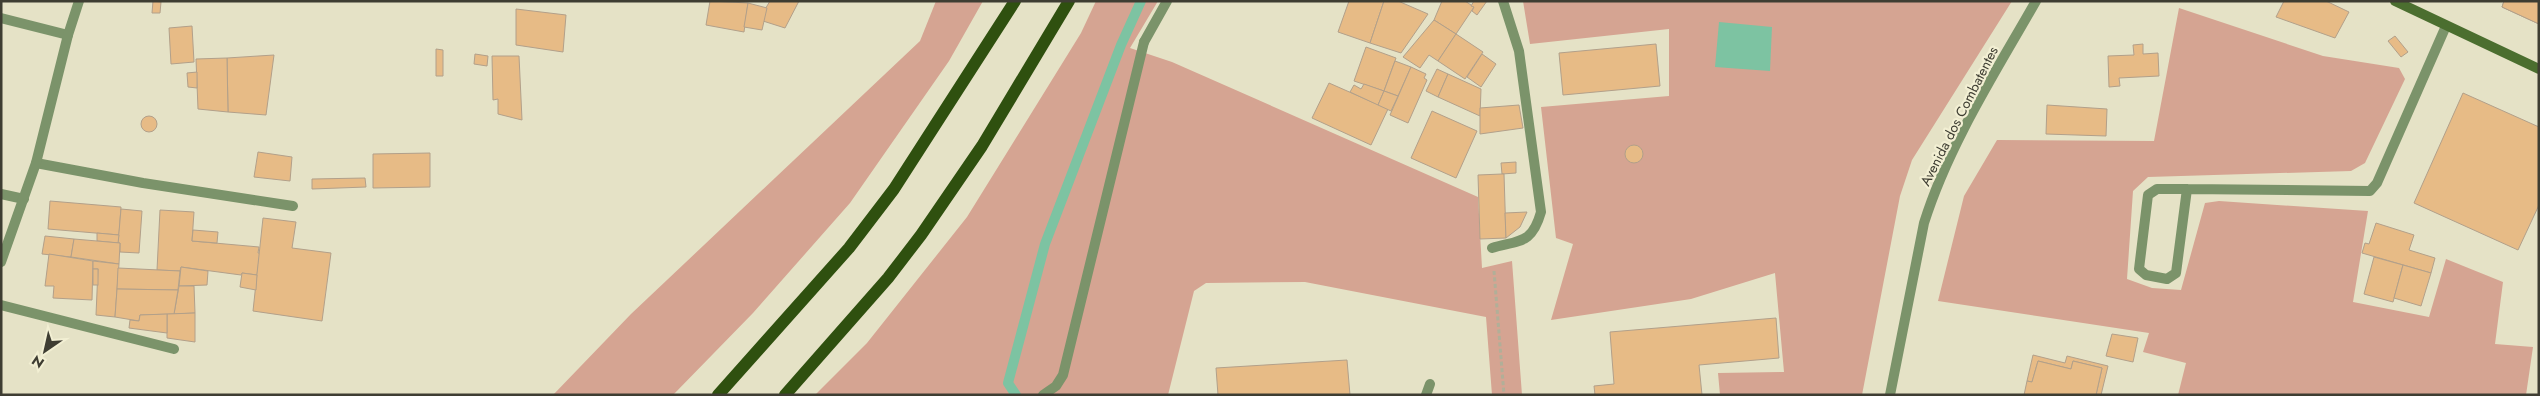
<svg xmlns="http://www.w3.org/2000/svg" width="2540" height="396" font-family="Jost,sans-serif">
	<rect width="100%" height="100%" fill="#e5e2c6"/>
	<!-- green -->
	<g fill="#d5a492">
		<polygon points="936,1 983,1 949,61 850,203 753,313 673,395 553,395 631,314 920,41"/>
		<polygon points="1096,1 1158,1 1130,48 1172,62 1478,197 1482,268 1512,261 1522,395 1492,395 1486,317 1305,282 1206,283 1194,291 1168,395 815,395 867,343 967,217 1081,33"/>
		<polygon points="1523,1 2012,1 1912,160 1900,196 1862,395 1720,395 1718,373 1784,372 1775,273 1691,299 1551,320 1573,244 1556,238 1541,107 1669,96 1669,29 1530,44"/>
		<polygon points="2179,8 2323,56 2399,68 2405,79 2365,163 2351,171 2148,177 2133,191 2127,279 2152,288 2181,290 2205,203 2219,201 2368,211 2353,302 2429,317 2446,259 2503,282 2495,344 2533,347 2526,395 2178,395 2186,363 2143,352 2149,333 1938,301 1964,196 1997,140 2154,141"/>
	</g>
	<!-- water -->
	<polygon fill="#7dc3a2" points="1719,22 1772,27 1770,71 1715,67"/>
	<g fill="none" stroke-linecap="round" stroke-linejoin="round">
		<!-- stream -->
		<polyline stroke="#7dc3a2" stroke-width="10" points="1016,395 1008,383 1045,244 1121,45 1141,1"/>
	</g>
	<!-- building -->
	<g fill="#e7bb86" stroke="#b2a08a">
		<polygon points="153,1 161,2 160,13 152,13"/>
		<polygon points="710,1 748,3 744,32 706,25"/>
		<polygon points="770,1 799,1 785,28 763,21 764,11"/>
		<polygon points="1349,1 1384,1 1370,43 1338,32"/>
		<polygon points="1384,1 1398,1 1428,14 1401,53 1370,43"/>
		<polygon points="1442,1 1465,1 1474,7 1456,34 1434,20"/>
		<polygon points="1474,1 1487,1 1477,15 1472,11 1474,7 1471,6"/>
		<polygon points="2284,1 2326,1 2349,12 2335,38 2276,17"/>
		<polygon points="2504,1 2539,1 2539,24 2502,7"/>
		<polygon points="2504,1 2539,1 2539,24 2502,7"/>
		<polygon points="748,3 767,8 762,30 744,27"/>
		<polygon points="516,9 566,15 563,52 516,45"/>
		<polygon points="1434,20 1456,34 1438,61 1429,55 1420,68 1403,57"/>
		<polygon points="192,26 194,62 171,64 169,28"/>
		<polygon points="1456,34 1483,52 1465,79 1438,61"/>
		<polygon points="2395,36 2408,52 2401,57 2388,41"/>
		<polygon points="1656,44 1660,86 1563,95 1559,53"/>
		<polygon points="2143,44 2143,54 2158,53 2159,76 2119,78 2120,86 2109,87 2108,56 2134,55 2133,45"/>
		<polygon points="1366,47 1396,58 1384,91 1354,81"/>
		<polygon points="436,49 443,50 443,76 436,76"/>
		<polygon points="475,54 488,56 487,66 474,64"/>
		<polygon points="1482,54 1496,64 1481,87 1467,77"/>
		<polygon points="274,55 266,115 228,112 227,58"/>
		<polygon points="492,56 519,56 522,120 498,114 498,99 493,100"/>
		<polygon points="227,58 228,112 198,109 196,59"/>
		<polygon points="1395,61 1411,67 1398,96 1384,91"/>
		<polygon points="1411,67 1426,74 1424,78 1427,80 1408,123 1390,115"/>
		<polygon points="1437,69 1448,74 1438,97 1426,91"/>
		<polygon points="197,72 197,88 188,87 187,73"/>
		<polygon points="1448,74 1481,89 1480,116 1438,97"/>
		<polygon points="1329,83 1388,109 1371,145 1312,118"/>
		<polygon points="1364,84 1384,91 1378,105 1350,92 1354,85 1361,89"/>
		<polygon points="1384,91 1398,96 1391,111 1378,105"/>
		<polygon points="2463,93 2539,127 2539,205 2518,250 2414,203"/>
		<polygon points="1519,105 1523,128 1480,134 1480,108"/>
		<polygon points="2047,105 2107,109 2106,136 2046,134"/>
		<polygon points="1432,111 1477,131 1456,178 1411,158"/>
		<circle cx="149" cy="124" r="8"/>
		<circle cx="1634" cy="154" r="9"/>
		<polygon points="258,152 292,157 290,181 254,177"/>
		<polygon points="430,153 430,187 373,188 373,154"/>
		<polygon points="1516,162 1516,173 1502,174 1501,163"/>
		<polygon points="1502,174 1504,174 1506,238 1480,239 1478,175"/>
		<polygon points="365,178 366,187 312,189 312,179"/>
		<polygon points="50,201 121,207 119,235 48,229"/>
		<polygon points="121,209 142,211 139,253 120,252 120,243 118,243"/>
		<polygon points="160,210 194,212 192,241 259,247 258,253 260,253 257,275 242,273 241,275 181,267 180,271 157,270"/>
		<polygon points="1527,212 1520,227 1506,238 1505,213"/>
		<polygon points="263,218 296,222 292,248 331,253 322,321 253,311"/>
		<polygon points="2376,223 2414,235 2409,250 2435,258 2431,273 2362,253 2365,243 2369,244"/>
		<polygon points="193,230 218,232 217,243 192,241"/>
		<polygon points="97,233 119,235 118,243 97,241"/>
		<polygon points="45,236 74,239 71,257 42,254"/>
		<polygon points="74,239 120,243 119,264 71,257"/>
		<polygon points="49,254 93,261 92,300 53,298 54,286 45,286"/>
		<polygon points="2374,257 2403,265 2393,302 2364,294"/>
		<polygon points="93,261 119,264 115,317 96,315 98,269 93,269"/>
		<polygon points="2403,265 2431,273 2421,306 2394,298"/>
		<polygon points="181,267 208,271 207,285 179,286"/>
		<polygon points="118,268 180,271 178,290 117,289"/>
		<rect x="93" y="269" width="5" height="16"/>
		<polygon points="242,273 257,275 256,290 240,287"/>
		<polygon points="179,286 194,286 195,313 174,314"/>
		<polygon points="117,289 178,290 174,314 140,315 139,321 115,317"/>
		<polygon points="195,313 195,342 167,338 167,314"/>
		<polygon points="167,314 167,333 129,328 130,320 139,321 140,315"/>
		<polygon points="1776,318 1779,358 1699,365 1702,395 1595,395 1594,386 1614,384 1610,332"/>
		<polygon points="2112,334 2138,338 2133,362 2106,356"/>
		<polygon points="2033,355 2065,363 2067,356 2108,366 2101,395 2096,395 2102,368 2073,361 2071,369 2038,361 2032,382 2027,381"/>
		<polygon points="1347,360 1350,395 1218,395 1216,368"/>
		<polygon points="2038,361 2071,369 2073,361 2102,368 2096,395 2024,395 2027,381 2032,382"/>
	</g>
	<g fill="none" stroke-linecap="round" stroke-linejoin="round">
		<!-- path -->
		<polyline stroke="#b1af98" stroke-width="3" stroke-dasharray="4 2.5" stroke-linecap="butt" points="1494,271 1504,395"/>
		<!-- service -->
		<g stroke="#7b936a" stroke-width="10">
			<polyline points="2187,189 2176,273 2167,279 2146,275 2139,269 2148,195 2157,189 2187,189 2370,191 2377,183 2446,26"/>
			<polyline points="1,305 174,349"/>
			<polyline points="1043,395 1056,386 1063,375 1144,42"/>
			<polyline points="1426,395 1430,384"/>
		</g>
		<!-- minor -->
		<g stroke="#7b936a" stroke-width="10">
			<polyline points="1,18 68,35"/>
			<polyline points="1144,42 1167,1"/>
			<polyline points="36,163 143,183 293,206"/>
			<polyline points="1,194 24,199"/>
			<path d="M 1492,248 C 1520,240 1532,244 1541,212 L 1519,51 L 1503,1"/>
			<polyline points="1,262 36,163 68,35 79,1"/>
		</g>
		<!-- tertiary -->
		<path stroke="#7b936a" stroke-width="10" d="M 1890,395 L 1924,223 C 1949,144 1995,73 2036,1"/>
		<!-- secondary -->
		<polyline stroke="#4b6e2f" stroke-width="10" points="2395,1 2539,69"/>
		<!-- primary -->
		<g stroke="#2f500f" stroke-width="12">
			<polyline points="718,395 849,248 894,189 1015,1"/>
			<polyline points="785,395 888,278 921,235 982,146 1069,1"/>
		</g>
	</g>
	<g text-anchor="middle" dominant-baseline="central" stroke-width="4.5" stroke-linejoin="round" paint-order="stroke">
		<!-- street labels -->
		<g font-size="14" fill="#3e3d32" stroke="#f2efd3">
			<text transform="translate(1959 116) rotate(-63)">Avenida dos Combatentes</text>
		</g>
	</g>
	<!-- border -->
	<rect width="2540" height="396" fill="none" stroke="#3e3d32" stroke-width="5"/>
	<!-- north arrow -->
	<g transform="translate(45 351) rotate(214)" stroke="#f2efd3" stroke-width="4" paint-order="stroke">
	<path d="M0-4L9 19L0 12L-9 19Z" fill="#3e3d32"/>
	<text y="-8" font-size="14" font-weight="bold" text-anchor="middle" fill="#3e3d32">N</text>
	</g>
</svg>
